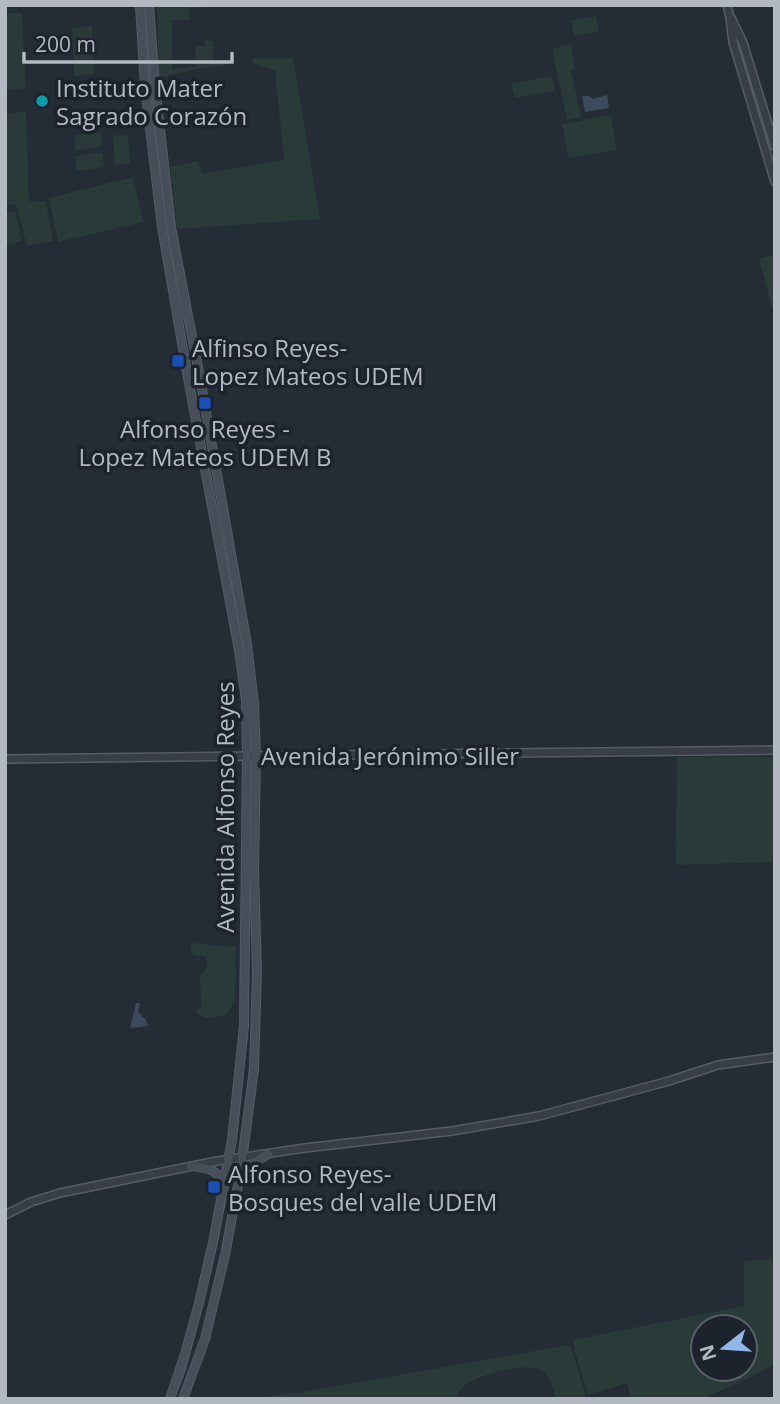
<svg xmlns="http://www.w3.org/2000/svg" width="780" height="1404" font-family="'Open Sans',sans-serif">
	<rect width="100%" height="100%" fill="#242c36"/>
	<!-- green -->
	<g fill="#293a39" fill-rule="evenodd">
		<polygon points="157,5 210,5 210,7 189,8 189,20 172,20 172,69 196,67 195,46 205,46 205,40 213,41 213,60 226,61 226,65 192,70 159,78"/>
		<polygon points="5,13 22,13 26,89 5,90"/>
		<polygon points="596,16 599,32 574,36 571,20"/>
		<polygon points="92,26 94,74 74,76 72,28"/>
		<polygon points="571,44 575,69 571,71 581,117 567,120 552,49"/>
		<polygon points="253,58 293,58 320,219 177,229 170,167 198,161 202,174 284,160 275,71 253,63"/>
		<polygon points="551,76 555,91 515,98 511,84"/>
		<polygon points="26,112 29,201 46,202 53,241 27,246 16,204 5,206 5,113"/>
		<polygon points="611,115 617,150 568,158 562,124"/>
		<polygon points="102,132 101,147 75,150 75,135"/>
		<polygon points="128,135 130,163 115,165 113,136"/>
		<polygon points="103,152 104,167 77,171 75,156"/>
		<polygon points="133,177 143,222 58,242 49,198"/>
		<polygon points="15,211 22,241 5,245 5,213"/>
		<polygon points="775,254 775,307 772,308 759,259"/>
		<polygon points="677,757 775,757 775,862 676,865"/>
		<path d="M 191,943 L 236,947 L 235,1000 L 227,1014 C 215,1018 203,1022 195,1010 L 201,1008 L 200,975 C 207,970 208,965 206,957 L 193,955 L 191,949 Z"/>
		<path d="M 775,1259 L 775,1364 L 745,1380 L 702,1399 L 631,1399 L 627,1383 L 588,1395 L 575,1352 L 573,1340 L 744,1306 L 744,1261 ZM 703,1327 L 745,1327 L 745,1369 L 703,1369 Z"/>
		<path d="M 568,1345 L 571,1347 L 586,1396 L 585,1399 L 557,1399 C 553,1390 550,1374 541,1370 C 524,1362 474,1375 461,1389 C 460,1389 456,1398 456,1399 L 192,1399 L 200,1397 L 258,1398 L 309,1391 Z"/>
	</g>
	<!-- water -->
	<g fill="#3b4b5d">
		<polygon points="607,95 609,108 585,112 582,96 589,96 593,99"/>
		<polygon points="136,1003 140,1003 138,1012 146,1020 148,1026 130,1028"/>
	</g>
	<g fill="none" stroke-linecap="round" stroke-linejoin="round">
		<!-- stream -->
		<g stroke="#3b4b5d" stroke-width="2">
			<polyline points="222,1215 231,1175"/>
			<polyline points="174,1399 185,1371 192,1343"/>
		</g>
		<!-- tertiary casing -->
		<g stroke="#555c65" stroke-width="10">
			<g id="tertiary">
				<polyline points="727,5 730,18 733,42 775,182"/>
				<polyline points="731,18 743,43 775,147"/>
				<polyline points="5,759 775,750"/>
				<polyline points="5,1215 31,1202 60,1193 217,1161 305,1148 452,1131 539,1116 669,1081 718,1065 775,1057"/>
			</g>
		</g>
		<!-- secondary casing -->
		<g stroke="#555c65" stroke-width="10">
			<g id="secondary">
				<polyline points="140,5 145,87 162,227 188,378 239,650 246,700 247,755 244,1026 232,1140 214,1238 199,1303 185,1354 170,1399"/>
				<polyline points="149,5 155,85 171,227 200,378 247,644 254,703 256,755 254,872 257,970 254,1069 241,1168 225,1255 205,1339 183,1399"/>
				<path d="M 191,1166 C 206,1167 214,1170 225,1180"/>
				<polyline points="241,1176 252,1164 268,1154"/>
			</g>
		</g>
		<!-- tertiary -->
		<use href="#tertiary" stroke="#373e47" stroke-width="7"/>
		<!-- secondary -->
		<use href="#secondary" stroke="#464e59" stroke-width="8"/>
	</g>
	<!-- markers -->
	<circle fill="#0f9aa8" stroke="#1c232c" stroke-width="2.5" cx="42" cy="101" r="7"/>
	<g fill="#1a4fb4" stroke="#1c232c" stroke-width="2.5">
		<rect x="171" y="354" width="14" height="14" rx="3.5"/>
		<rect x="198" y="396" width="14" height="14" rx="3.5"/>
		<rect x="207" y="1180" width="14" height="14" rx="3.5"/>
	</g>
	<g text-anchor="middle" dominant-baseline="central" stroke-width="7" stroke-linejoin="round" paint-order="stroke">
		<!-- poi labels -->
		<g font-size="24" fill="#b2b9c3" stroke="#1c232c" text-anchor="start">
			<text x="56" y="87">Instituto Mater<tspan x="56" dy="28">Sagrado Corazón</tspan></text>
			<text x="192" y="347">Alfinso Reyes-<tspan x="192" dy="28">Lopez Mateos UDEM</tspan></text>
			<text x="205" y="428" text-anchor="middle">Alfonso Reyes -<tspan x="205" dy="28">Lopez Mateos UDEM B</tspan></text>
			<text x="228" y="1173">Alfonso Reyes-<tspan x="228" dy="28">Bosques del valle UDEM</tspan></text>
		</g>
		<!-- street labels -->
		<g font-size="24" fill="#b2b9c3" stroke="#1c232c">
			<text x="390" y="755">Avenida Jerónimo Siller</text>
			<text transform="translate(224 807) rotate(-90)">Avenida Alfonso Reyes</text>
		</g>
	</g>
	<!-- border -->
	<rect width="780" height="1404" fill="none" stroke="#b2b9c3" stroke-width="14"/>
	<!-- north arrow -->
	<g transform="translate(724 1348) rotate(253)"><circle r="33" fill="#1c232c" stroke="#585f68" stroke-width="2"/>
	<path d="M0-5L12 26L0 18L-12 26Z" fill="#90b6ea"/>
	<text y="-10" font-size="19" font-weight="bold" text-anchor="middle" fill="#b2b9c3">N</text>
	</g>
	<!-- scale -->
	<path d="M24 52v10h208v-10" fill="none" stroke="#b2b9c3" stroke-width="3.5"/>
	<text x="35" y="52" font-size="21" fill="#b2b9c3" stroke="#1c232c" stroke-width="5" paint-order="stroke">200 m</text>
</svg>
